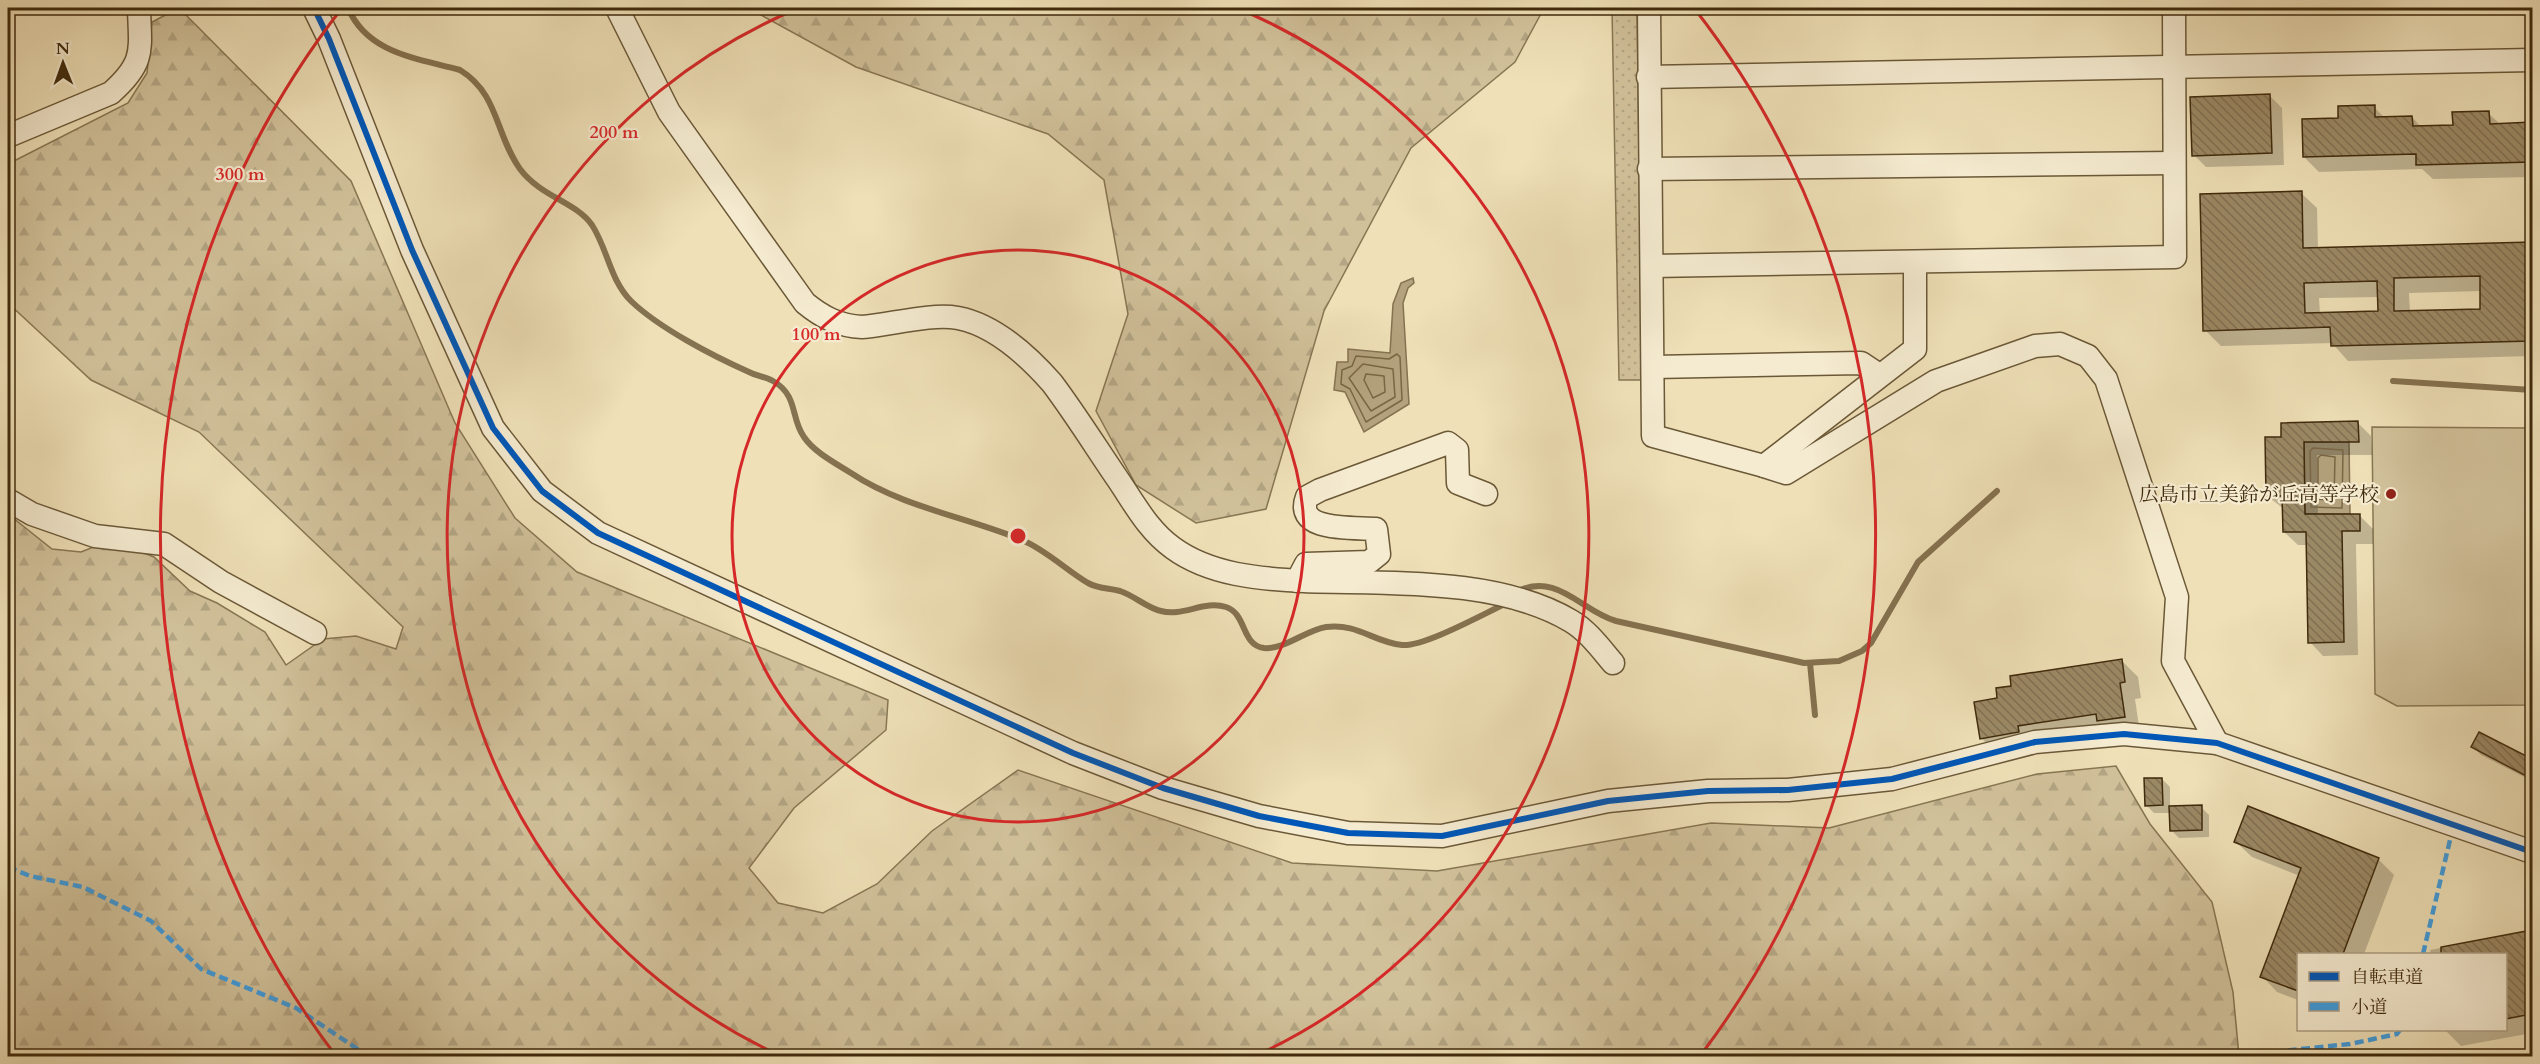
<svg xmlns="http://www.w3.org/2000/svg" width="2540" height="1064" font-family="Cardo,'Noto Serif JP',serif">
	<defs>
		<pattern id="grass-dots" width="8" height="8" patternUnits="userSpaceOnUse" patternTransform="scale(1.5)"><rect width="8" height="8" fill="#d1c19a"/><path d="M2 2h.1M6 6h.1" fill="none" stroke="#b4a684" stroke-width="1.8" stroke-linecap="round"/></pattern>
		<pattern id="forest-firs" width="22" height="20" patternUnits="userSpaceOnUse" patternTransform="scale(1.5)"><rect width="22" height="20" fill="#d1c19a"/><path d="M5 1l3.5 6h-7zM16 11l3.5 6h-7z" fill="#b4a684"/></pattern>
		<pattern id="building-back-hatch" width="6" height="6" patternUnits="userSpaceOnUse" patternTransform="scale(1.5)"><rect width="6" height="6" fill="#9b8965"/><path d="M-1 5l2 2M0 0l6 6M5-1l2 2" fill="none" stroke="#807052"/></pattern>
	</defs>
	<rect width="100%" height="100%" fill="#efe0b7"/>
	<filter id="stains"><feTurbulence type="fractalNoise" baseFrequency=".00333" numOctaves="4"/><feColorMatrix values="0 0 0 0 .2 0 0 0 0 .09 0 0 0 0 .02 0 0 0 .5 -.17"/></filter>
	<radialGradient id="worn" r=".72"><stop offset=".6" stop-color="#630" stop-opacity="0"/><stop offset="1" stop-color="#630" stop-opacity=".3"/></radialGradient>
	<!-- grass -->
	<polygon fill="url(#grass-dots)" stroke="#887653" stroke-width="1.5" points="1612,8 1637,8 1642,380 1619,380"/>
	<!-- forest -->
	<g fill="url(#forest-firs)" stroke="#887653" stroke-width="1.5">
		<polygon points="179,8 351,181 455,423 515,518 577,572 888,700 886,730 794,808 749,868 778,903 823,913 877,884 932,831 1018,770 1292,863 1437,871 1711,823 1829,828 2037,774 2116,766 2150,824 2212,902 2233,992 2239,1056 8,1056 8,514 52,549 81,552 111,540 154,557 190,591 217,603 265,632 286,665 323,639 356,636 396,649 403,627 199,432 91,380 8,303 8,164 128,103 147,73 152,22"/>
		<polygon points="748,8 1544,8 1515,62 1411,148 1324,311 1266,509 1196,523 1136,485 1096,411 1128,314 1104,180 1048,134 856,67"/>
	</g>
	<!-- garden -->
	<polygon fill="#d1c19a" stroke="#887653" stroke-width="1.5" points="2372,427 2532,428 2532,705 2397,706 2375,694"/>
	<!-- water -->
	<g fill="#b3a27d" stroke="#857250" stroke-width="1.5">
		<polygon points="1413,278 1414,283 1408,288 1403,303 1409,404 1364,432 1345,392 1334,390 1337,362 1348,362 1348,349 1390,353 1393,304 1401,283"/>
		<polygon points="2304,442 2349,442 2350,514 2305,514"/>
	</g>
	<!-- shadow -->
	<g fill="#0003" fill-rule="evenodd">
		<polygon points="2270,96 2282,108 2284,165 2206,167 2194,155"/>
		<polygon points="2374,107 2385,118 2412,117 2421,127 2454,126 2488,113 2501,125 2532,124 2532,177 2433,179 2422,169 2319,172 2304,157 2340,120"/>
		<path d="M 2301,193 L 2317,208 L 2318,249 L 2532,244 L 2532,356 L 2348,361 L 2332,343 L 2221,346 L 2205,330 ZM 2481,291 L 2482,310 L 2410,312 L 2409,293 ZM 2379,297 L 2379,313 L 2320,314 L 2319,298 Z"/>
		<polygon points="2358,423 2371,436 2372,455 2317,455 2318,516 2359,515 2373,529 2373,544 2356,544 2358,655 2323,656 2310,642 2308,545 2298,545 2284,532 2284,509 2267,496 2282,438"/>
		<polygon points="2122,661 2138,677 2141,698 2135,699 2140,733 1998,754 1981,738 1999,699"/>
		<polygon points="2480,734 2532,761 2532,781 2481,755 2473,747"/>
		<polygon points="2162,779 2170,787 2170,807 2201,807 2209,815 2209,837 2179,838 2171,830 2171,813 2154,813 2146,805"/>
		<polygon points="2236,842 2378,859 2394,875 2364,954 2298,954 2298,1000 2277,992 2262,976 2300,876 2252,857"/>
		<polygon points="2532,931 2532,1033 2461,1046 2445,1030 2506,1030 2506,954 2431,954 2430,950"/>
	</g>
	<g fill="none" stroke-linecap="round" stroke-linejoin="round">
		<!-- shore -->
		<g stroke="#796644" stroke-width="1.5">
			<polygon points="1397,354 1400,357 1402,400 1366,422 1350,389 1341,384 1342,370 1352,366 1356,356 1389,359"/>
			<polygon points="1363,364 1393,369 1395,397 1371,411 1349,378"/>
			<polygon points="1366,374 1384,376 1385,392 1373,398 1364,380"/>
			<polygon points="2313,448 2343,450 2342,508 2311,507 2310,451"/>
			<polygon points="2321,455 2335,457 2334,501 2318,499 2318,458"/>
		</g>
		<!-- stream -->
		<g stroke="#857250" stroke-width="6">
			<path d="M 348,8 C 368,54 417,58 460,70 C 499,94 495,134 520,169 C 541,197 576,202 592,225 C 608,250 610,280 631,301 C 659,328 713,356 749,372 C 757,376 766,377 773,381 C 799,396 790,418 804,437 C 814,452 835,463 851,473 C 902,507 966,517 1022,540 C 1046,550 1066,570 1088,583 C 1099,589 1109,588 1120,591 C 1135,596 1147,608 1161,611 C 1183,617 1204,600 1226,607 C 1247,614 1241,645 1264,648 C 1284,650 1306,630 1326,627 C 1358,623 1373,642 1402,645 C 1424,647 1483,614 1505,604"/>
			<polyline points="2393,381 2532,390"/>
			<path d="M 1516,592 C 1557,571 1581,611 1616,621 L 1804,663 L 1839,661 L 1862,651 L 1871,643 L 1918,562 L 1997,491"/>
			<polyline points="1810,663 1815,715"/>
		</g>
	</g>
	<!-- building -->
	<g fill="url(#building-back-hatch)" stroke="#3f2a0c" stroke-width="1.5" fill-rule="evenodd">
		<polygon points="2270,94 2272,153 2192,156 2190,97"/>
		<polygon points="2375,105 2375,117 2412,116 2413,126 2453,125 2452,112 2489,111 2490,124 2532,122 2532,162 2416,165 2416,154 2303,157 2302,119 2338,118 2338,106"/>
		<path d="M 2302,191 L 2303,248 L 2532,242 L 2532,341 L 2331,346 L 2330,327 L 2203,331 L 2200,194 ZM 2480,276 L 2480,309 L 2394,311 L 2394,278 ZM 2377,281 L 2378,311 L 2305,313 L 2304,283 Z"/>
		<polygon points="2358,421 2359,442 2304,442 2305,514 2360,514 2360,531 2342,531 2344,642 2308,643 2306,532 2283,532 2282,496 2266,496 2265,437 2281,437 2281,423"/>
		<polygon points="2122,659 2125,682 2120,683 2125,717 2097,721 2096,714 2018,726 2019,732 1980,739 1974,702 1997,698 1996,688 2011,686 2010,676"/>
		<polygon points="2479,732 2532,759 2532,779 2471,747"/>
		<polygon points="2144,778 2162,778 2163,805 2145,806"/>
		<polygon points="2202,805 2202,830 2170,831 2169,806"/>
		<polygon points="2248,806 2379,858 2343,954 2298,954 2298,991 2260,977 2301,868 2234,842"/>
		<polygon points="2532,930 2532,1014 2505,1019 2505,954 2441,954 2441,947"/>
	</g>
	<g fill="none" stroke-linecap="round" stroke-linejoin="round">
		<!-- minor casing -->
		<g stroke="#6b5837" stroke-width="25">
			<g id="minor">
				<polyline points="314,8 329,39 412,250 493,428 542,491 598,533 1073,753 1163,788 1259,816 1348,833 1442,836 1608,801 1708,791 1788,790 1892,779 2035,742 2124,734 2217,743 2532,852"/>
				<path d="M 617,8 L 669,112 L 805,303 C 822,317 839,326 862,327 C 890,325 931,313 958,318 C 995,325 1029,357 1052,383 C 1076,415 1097,449 1119,481 C 1135,505 1149,531 1173,548 C 1210,575 1260,579 1304,581 C 1387,584 1497,577 1571,621 C 1588,631 1601,649 1613,663"/>
				<polyline points="1649,8 1653,436 1764,466 1915,349 1915,262"/>
				<polyline points="1648,77 2532,60"/>
				<path d="M 8,136 L 111,93 C 146,62 140,50 139,8"/>
				<polyline points="1649,169 2174,163"/>
				<polyline points="1652,266 2175,257 2174,8"/>
				<polyline points="1654,367 1861,363 1879,375"/>
				<polyline points="1764,466 1786,473 1936,381 2035,346 2060,344 2088,356 2106,379 2177,597 2173,661 2217,743"/>
				<polyline points="8,500 32,514 95,536 164,544 221,582 315,633"/>
				<path d="M 1297,581 L 1306,564 L 1369,562 L 1379,554 L 1376,529 C 1355,527 1293,533 1307,497 L 1320,490 L 1448,443 L 1457,450 L 1458,483 L 1486,494"/>
			</g>
		</g>
		<!-- minor -->
		<use href="#minor" stroke="#f5ebd0" stroke-width="22"/>
		<!-- quiet -->
		<g stroke="#3f9cde" stroke-width="4.5" stroke-dasharray="9 4.5" stroke-linecap="butt">
			<polyline points="8,867 30,876 83,887 151,921 201,969 296,1008 368,1056"/>
			<polyline points="2423,954 2450,840"/>
			<polyline points="2234,1056 2350,1044 2397,1034 2400,1030"/>
		</g>
		<!-- cycleway casing -->
		<g stroke="#f5ebd0" stroke-width="10">
			<polyline id="cycleway" points="314,8 329,39 412,250 493,428 542,491 598,533 1073,753 1163,788 1259,816 1348,833 1442,836 1608,801 1708,791 1788,790 1892,779 2035,742 2124,734 2217,743 2532,852"/>
		</g>
		<!-- cycleway -->
		<use href="#cycleway" stroke="#0057b8" stroke-width="6"/>
	</g>
	<!-- distance rings -->
	<g fill="none" stroke="#d62828" stroke-width="3">
		<circle cx="1018" cy="536" r="286"/>
		<path d="M781 1056A572 572 0 0 1 799 8M1237 8A572 572 0 0 1 1255 1056"/>
		<path d="M333 1052A858 858 0 0 1 342 8M1694 8A858 858 0 0 1 1703 1052"/>
	</g>
	<!-- markers -->
	<circle fill="#8f2418" stroke="#f5ebd0" stroke-width="2" cx="2391" cy="494" r="6"/>
	<g text-anchor="middle" dominant-baseline="central" stroke-width="4.5" stroke-linejoin="round" paint-order="stroke">
		<!-- poi labels -->
		<g font-size="20" fill="#3f2a0c" stroke="#f5ebd0" text-anchor="end">
			<text x="2379" y="494">広島市立美鈴が丘高等学校</text>
		</g>
	</g>
	<circle cx="1018" cy="536" r="9" fill="#d62828" stroke="#f5ebd0" stroke-width="3"/>
	<g font-size="18" text-anchor="middle" font-weight="bold" fill="#d62828" stroke="#f5ebd0" stroke-width="4.5" stroke-linejoin="round" paint-order="stroke">
		<text x="614" y="138">200 m</text>
		<text x="240" y="180">300 m</text>
		<text x="816" y="340">100 m</text>
	</g>
	<!-- margin -->
	<rect width="2540" height="1064" fill="none" stroke="#efe0b7" stroke-width="30"/>
	<rect x="9" y="9" width="2522" height="1046" fill="none" stroke="#3f2a0c" stroke-width="3"/>
	<rect x="15" y="15" width="2510" height="1034" fill="none" stroke="#3f2a0c" stroke-width="1.5"/>
	<!-- legend -->
	<rect x="2297" y="953" width="210" height="78" fill="#f5ebd0" stroke="#ac9e82" stroke-width="1.5"/>
	<rect x="2309" y="972" width="30" height="9" fill="#0057b8" stroke="#ac9e82" stroke-width="1.5"/>
	<text x="2351" y="983" font-size="18" fill="#3f2a0c">自転車道</text>
	<rect x="2309" y="1002" width="30" height="9" fill="#3f9cde" stroke="#ac9e82" stroke-width="1.5"/>
	<text x="2351" y="1013" font-size="18" fill="#3f2a0c">小道</text>
	<!-- north arrow -->
	<g transform="translate(63 63) rotate(359)" stroke="#f5ebd0" stroke-width="4.5" paint-order="stroke">
	<path d="M0-4.5L10 22L0 15L-10 22Z" fill="#3f2a0c"/>
	<text y="-9" font-size="16" font-weight="bold" text-anchor="middle" fill="#3f2a0c">N</text>
	</g>
	<rect width="100%" height="100%" filter="url(#stains)"/>
	<rect width="100%" height="100%" fill="url(#worn)"/>
</svg>
